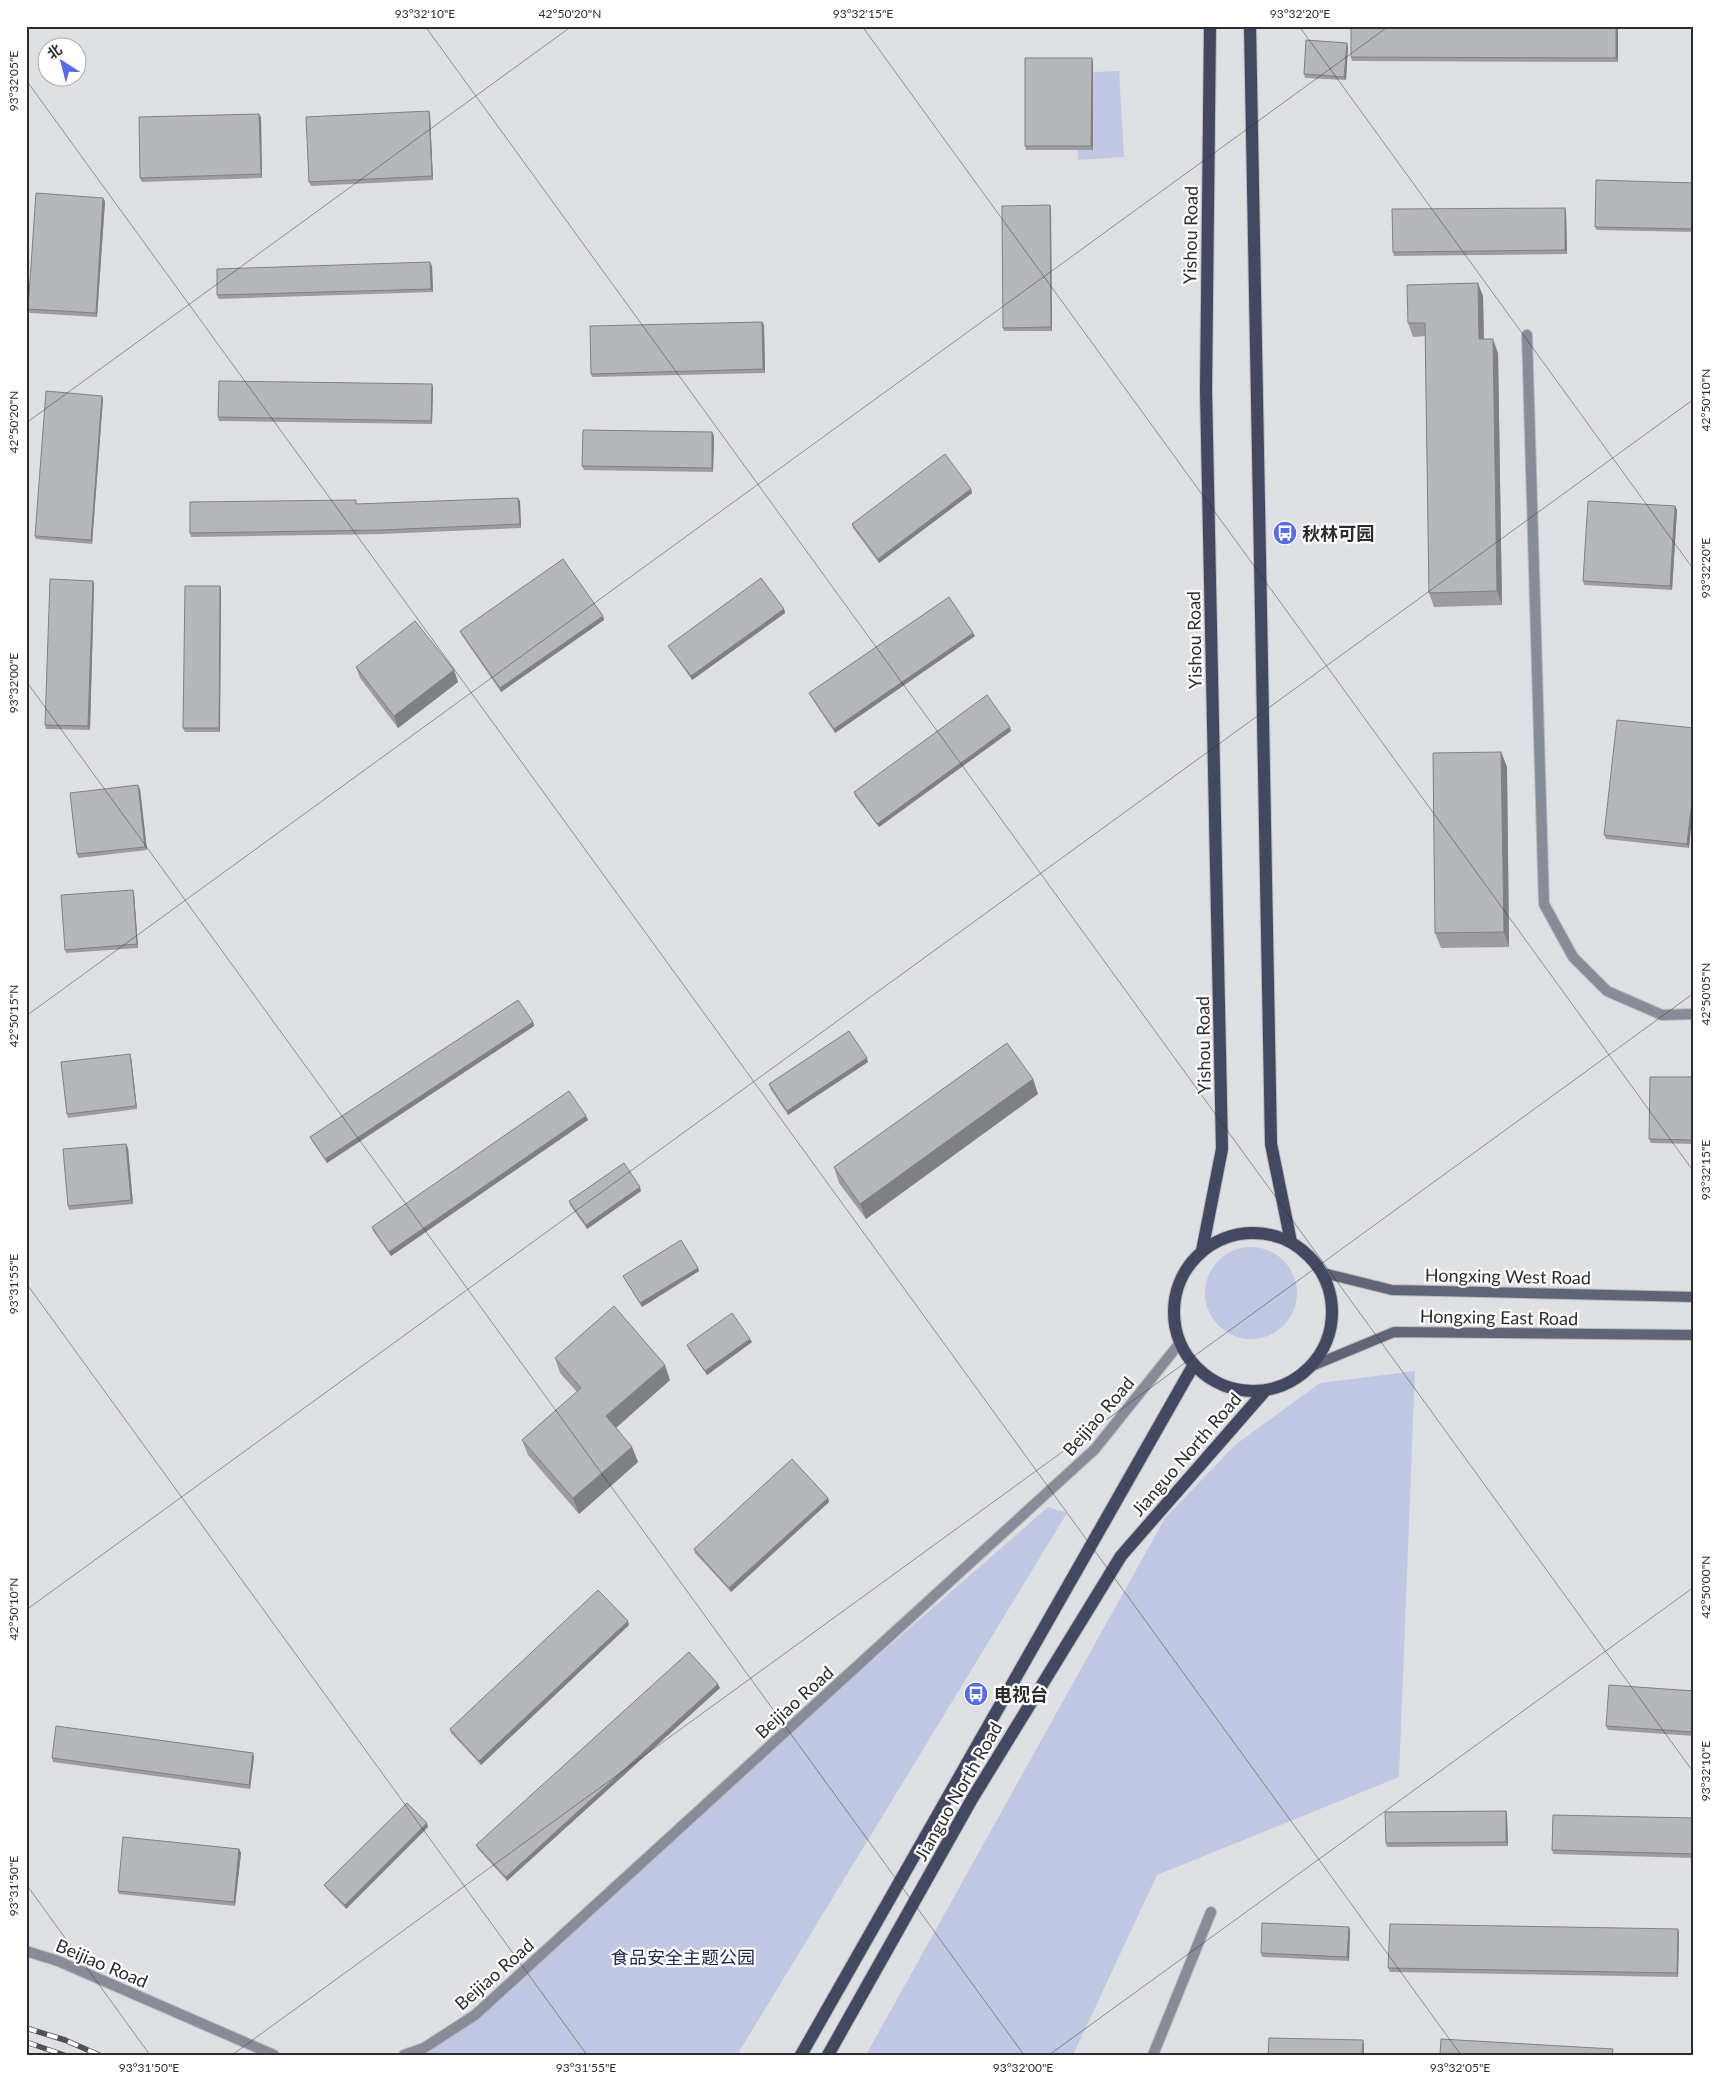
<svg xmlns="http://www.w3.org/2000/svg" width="1720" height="2081" font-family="Lato,'Noto Sans SC',sans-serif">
	<rect width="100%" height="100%" fill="#dfe0e4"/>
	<!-- green -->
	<g fill="#c0c8e3">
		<polygon points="1119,71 1124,157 1078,160 1073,73"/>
		<circle cx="1251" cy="1293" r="46"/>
		<polygon points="1415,1371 1399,1777 1157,1875 1073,2055 866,2055 1165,1518 1235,1445 1320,1383"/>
		<polygon points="1048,1507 1067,1513 737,2055 421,2055"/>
	</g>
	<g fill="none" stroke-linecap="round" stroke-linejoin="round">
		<!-- minor casing -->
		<g stroke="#bbbcbf" stroke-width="12">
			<g id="minor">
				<polyline points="1527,335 1544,904 1573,957 1607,991 1662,1015 1694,1014"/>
				<polyline points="1153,2055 1211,1912"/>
			</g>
		</g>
		<!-- tertiary casing -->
		<g stroke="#bbbcbf" stroke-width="12">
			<g id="tertiary">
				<polyline points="26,1951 58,1961 274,2055"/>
				<polyline points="404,2055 424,2048 475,2015 1095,1449 1179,1344"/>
			</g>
		</g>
		<!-- secondary casing -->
		<g stroke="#bbbcbf" stroke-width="12">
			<g id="secondary">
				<polyline points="1323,1273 1392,1290 1694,1297"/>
				<polyline points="1312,1366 1394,1332 1694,1335"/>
			</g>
		</g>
		<!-- primary casing -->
		<g stroke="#bbbcbf" stroke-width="14">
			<g id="primary">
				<polyline points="1250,26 1271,1144 1291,1242"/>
				<circle cx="1253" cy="1312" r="79"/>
				<polyline points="1202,1251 1222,1149 1206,391 1210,26"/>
				<polyline points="801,2055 1193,1366"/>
				<polyline points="828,2055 972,1799 1121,1556 1264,1392"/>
			</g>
		</g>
		<!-- minor -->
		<use href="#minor" stroke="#888c99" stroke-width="10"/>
		<!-- tertiary -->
		<use href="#tertiary" stroke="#888c99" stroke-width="10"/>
		<!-- secondary -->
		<use href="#secondary" stroke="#5f6477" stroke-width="10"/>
		<!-- primary -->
		<use href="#primary" stroke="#42485f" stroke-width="12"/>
		<!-- rail casing -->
		<g stroke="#505153" stroke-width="5.5">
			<g id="rail">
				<polyline points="26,2028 65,2040 99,2055"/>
				<polyline points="26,2042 64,2055"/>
			</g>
		</g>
		<!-- rail -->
		<use href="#rail" stroke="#fff" stroke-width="4" stroke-dasharray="11" stroke-linecap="butt"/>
	</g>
	<!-- wall -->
	<g fill="#9d9da1">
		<polygon points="1351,26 1618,26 1618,62 1352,61 1351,57"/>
		<polygon points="1348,47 1346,80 1305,78 1304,74"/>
		<polygon points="1093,62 1093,150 1026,150 1025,146"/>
		<polygon points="429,111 430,115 433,180 311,186 309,182"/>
		<polygon points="261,117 262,178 142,182 140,178"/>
		<polygon points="1694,183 1694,232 1597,230 1595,227"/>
		<polygon points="105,201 97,317 30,313 28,309"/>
		<polygon points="1050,205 1051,209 1052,331 1004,331 1003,328"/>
		<polygon points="1565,208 1566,211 1567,254 1394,256 1393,252"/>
		<polygon points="432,266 433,292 219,299 217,295"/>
		<polygon points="1483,296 1484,339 1498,353 1502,605 1434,607 1429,593 1425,336 1413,337 1408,323"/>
		<polygon points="764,325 765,373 592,377 591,374"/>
		<polygon points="433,388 432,424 219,421 218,417"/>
		<polygon points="103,399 92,544 36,539 35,536"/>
		<polygon points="712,432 714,436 713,472 584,470 582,466"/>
		<polygon points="971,489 972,493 879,563 853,528 852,524"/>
		<polygon points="520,501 521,528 382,534 191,537 190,533 357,504"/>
		<polygon points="1675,506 1677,510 1672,590 1584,585 1583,581"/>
		<polygon points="93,581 94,585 90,730 46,729 45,725"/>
		<polygon points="220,586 221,590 220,732 185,732 183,728"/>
		<polygon points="784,609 785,613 692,680 670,649 668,646"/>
		<polygon points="603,616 604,620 501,692 461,634 460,631"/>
		<polygon points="975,636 835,733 811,697 809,693"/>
		<polygon points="356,667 454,670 458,682 398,728 360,678"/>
		<polygon points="1010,727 1011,731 879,827 855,796 854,792"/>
		<polygon points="1694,728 1689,848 1606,839 1604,835"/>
		<polygon points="1501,752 1507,767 1509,947 1441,948 1435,933"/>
		<polygon points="140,789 147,850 78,858 77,854"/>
		<polygon points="134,893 138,948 66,953 65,950"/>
		<polygon points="533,1022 534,1026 327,1163 312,1141 310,1137"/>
		<polygon points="131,1057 137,1109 68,1118 67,1114"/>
		<polygon points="868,1062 788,1115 770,1088 769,1084"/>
		<polygon points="1694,1077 1694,1144 1651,1143 1649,1139"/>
		<polygon points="1033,1079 1038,1094 866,1219 839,1183 834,1167"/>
		<polygon points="586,1116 588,1120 391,1256 373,1231 372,1227"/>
		<polygon points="128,1148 133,1204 69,1210 68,1206"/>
		<polygon points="641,1191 587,1229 570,1205 569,1201"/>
		<polygon points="698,1268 699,1271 642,1307 625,1280 623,1276"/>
		<polygon points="752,1342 707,1375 688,1348 687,1345"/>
		<polygon points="555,1358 670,1380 616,1428 632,1447 638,1462 579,1514 528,1455 522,1440 577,1392 560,1373"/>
		<polygon points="828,1498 829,1502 731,1592 695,1553 694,1549"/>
		<polygon points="629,1625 481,1765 451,1733 450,1729"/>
		<polygon points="720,1688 507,1881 478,1849 476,1845"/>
		<polygon points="1694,1691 1694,1736 1608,1730 1606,1726"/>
		<polygon points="254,1757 250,1789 53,1762 52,1758"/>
		<polygon points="1506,1811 1507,1815 1508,1846 1387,1847 1386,1843"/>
		<polygon points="1694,1818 1694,1858 1553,1854 1552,1850"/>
		<polygon points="428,1827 346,1909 326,1888 324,1885"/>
		<polygon points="239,1849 241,1853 235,1906 119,1894 118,1891"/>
		<polygon points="1349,1927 1350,1931 1349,1961 1262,1957 1261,1953"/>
		<polygon points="1679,1933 1678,1977 1390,1972 1388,1968"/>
	</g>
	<!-- shaded-wall -->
	<g fill="#7f8083">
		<polygon points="1616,26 1618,26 1618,62 1616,58"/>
		<polygon points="1347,43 1348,47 1346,80 1344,77"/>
		<polygon points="1092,58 1093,62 1093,150 1091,146"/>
		<polygon points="429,111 430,115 433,180 432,176"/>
		<polygon points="259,114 261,117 262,178 261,174"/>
		<polygon points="103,198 105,201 97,317 96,313"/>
		<polygon points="1050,205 1051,209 1052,331 1051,327"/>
		<polygon points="1565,208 1566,211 1567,254 1565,250"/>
		<polygon points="430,262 432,266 433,292 431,289"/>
		<polygon points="1478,283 1483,296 1484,353 1479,339"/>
		<polygon points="762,322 764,325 765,373 763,369"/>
		<polygon points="1493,339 1498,353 1502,605 1497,591"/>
		<polygon points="432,384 433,388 432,424 431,421"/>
		<polygon points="102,396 103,399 92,544 91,540"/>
		<polygon points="712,432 714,436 713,472 712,468"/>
		<polygon points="971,489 972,493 879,563 878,559"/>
		<polygon points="518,498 520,501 521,528 520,524"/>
		<polygon points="1675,506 1677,510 1672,590 1670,586"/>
		<polygon points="93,581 94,585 90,730 88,726"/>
		<polygon points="220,586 221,590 220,732 219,728"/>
		<polygon points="784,609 785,613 692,680 691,676"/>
		<polygon points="603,616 604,620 501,692 500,688"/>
		<polygon points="973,633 975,636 835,733 834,729"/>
		<polygon points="454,670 458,682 398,728 394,716"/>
		<polygon points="1010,727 1011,731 879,827 877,824"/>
		<polygon points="1501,752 1507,767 1509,947 1504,932"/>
		<polygon points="1694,783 1694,799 1689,848 1687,844"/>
		<polygon points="138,785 140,789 147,850 145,847"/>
		<polygon points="133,890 134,893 138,948 137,944"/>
		<polygon points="533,1022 534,1026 327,1163 325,1159"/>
		<polygon points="130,1054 131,1057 137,1109 136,1106"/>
		<polygon points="867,1058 868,1062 788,1115 787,1111"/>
		<polygon points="1033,1079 1038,1094 866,1219 860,1204"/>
		<polygon points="586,1116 588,1120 391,1256 389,1252"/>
		<polygon points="126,1144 128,1148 133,1204 131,1200"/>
		<polygon points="640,1187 641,1191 587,1229 586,1225"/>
		<polygon points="698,1268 699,1271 642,1307 640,1303"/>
		<polygon points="750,1339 752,1342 707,1375 705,1371"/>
		<polygon points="665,1365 670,1380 611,1432 606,1416"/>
		<polygon points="632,1447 638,1462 579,1514 573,1498"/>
		<polygon points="828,1498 829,1502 731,1592 729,1588"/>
		<polygon points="628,1621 629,1625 481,1765 479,1761"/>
		<polygon points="718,1684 720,1688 507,1881 506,1877"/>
		<polygon points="253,1753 254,1757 250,1789 249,1785"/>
		<polygon points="1506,1811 1507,1815 1508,1846 1506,1842"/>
		<polygon points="427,1823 428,1827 346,1909 345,1905"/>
		<polygon points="239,1849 241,1853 235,1906 234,1902"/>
		<polygon points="1349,1927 1350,1931 1349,1961 1347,1957"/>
		<polygon points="1678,1929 1679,1933 1678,1977 1677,1973"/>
		<polygon points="1363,2040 1364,2044 1364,2055 1362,2055"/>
	</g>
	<!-- building -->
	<g fill="#b6b7bb" stroke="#7f8083">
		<polygon points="1351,26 1616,26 1616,58 1351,57"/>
		<polygon points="1306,40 1347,43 1344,77 1304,74"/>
		<polygon points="1025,58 1092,58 1091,146 1025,146"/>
		<polygon points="429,111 432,176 309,182 306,117"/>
		<polygon points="259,114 261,174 140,178 139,117"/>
		<polygon points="1596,180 1694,183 1694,229 1595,227"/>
		<polygon points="36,193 103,198 96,313 28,309"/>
		<polygon points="1050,205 1051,327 1003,328 1002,206"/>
		<polygon points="1565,208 1565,250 1393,252 1392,209"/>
		<polygon points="430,262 431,289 217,295 217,269"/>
		<polygon points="1478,283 1479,339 1493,339 1497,591 1429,593 1425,323 1408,323 1407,285"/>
		<polygon points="762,322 763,369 591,374 590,326"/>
		<polygon points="219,381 432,384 431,421 218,417"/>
		<polygon points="46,391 102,396 91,540 35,536"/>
		<polygon points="583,430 712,432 712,468 582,466"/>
		<polygon points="945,454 971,489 878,559 852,524"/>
		<polygon points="518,498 520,524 381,530 190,533 190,502 356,500 356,504"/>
		<polygon points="1588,501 1675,506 1670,586 1583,581"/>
		<polygon points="563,559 603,616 500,688 460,631"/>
		<polygon points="761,578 784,609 691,676 668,646"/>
		<polygon points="50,579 93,581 88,726 45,725"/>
		<polygon points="185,586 220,586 219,728 183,728"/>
		<polygon points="949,597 973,633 834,729 809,693"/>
		<polygon points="415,621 454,670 394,716 356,667"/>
		<polygon points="987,695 1010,727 877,824 854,792"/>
		<polygon points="1617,720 1694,728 1694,783 1687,844 1604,835"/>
		<polygon points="1501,752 1504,932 1435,933 1433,753"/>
		<polygon points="138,785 145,847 77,854 70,793"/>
		<polygon points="133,890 137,944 65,950 61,895"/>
		<polygon points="518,1000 533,1022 325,1159 310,1137"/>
		<polygon points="849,1031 867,1058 787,1111 769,1084"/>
		<polygon points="1007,1043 1033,1079 860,1204 834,1167"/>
		<polygon points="130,1054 136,1106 67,1114 61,1062"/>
		<polygon points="1650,1077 1694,1077 1694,1140 1649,1139"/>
		<polygon points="569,1091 586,1116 389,1252 372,1227"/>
		<polygon points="126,1144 131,1200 68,1206 63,1149"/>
		<polygon points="624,1163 640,1187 586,1225 569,1201"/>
		<polygon points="681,1240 698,1268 640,1303 623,1276"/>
		<polygon points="614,1306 665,1365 606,1416 632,1447 573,1498 522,1440 581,1388 555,1358"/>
		<polygon points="732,1313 750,1339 705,1371 687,1345"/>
		<polygon points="792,1459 828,1498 729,1588 694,1549"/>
		<polygon points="598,1590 628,1621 479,1761 450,1729"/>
		<polygon points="689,1652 718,1684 506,1877 476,1845"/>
		<polygon points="1609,1685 1694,1691 1694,1732 1606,1726"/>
		<polygon points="56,1726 253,1753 249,1785 52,1758"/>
		<polygon points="407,1803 427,1823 345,1905 324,1885"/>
		<polygon points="1506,1811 1506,1842 1386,1843 1385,1812"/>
		<polygon points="1553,1815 1694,1818 1694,1854 1552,1850"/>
		<polygon points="123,1837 239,1849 234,1902 118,1891"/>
		<polygon points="1262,1923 1349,1927 1347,1957 1261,1953"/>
		<polygon points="1390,1924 1678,1929 1677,1973 1388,1968"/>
		<polygon points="1269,2038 1363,2040 1362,2055 1268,2055"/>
		<polygon points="1441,2039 1613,2049 1612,2055 1440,2055"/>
	</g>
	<!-- ticks -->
	<path fill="none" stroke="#2b2c2d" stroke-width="1" stroke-opacity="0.45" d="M 425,26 L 1694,1773M 862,26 L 1694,1172M 1299,26 L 1694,570M 26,80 L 1461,2055M 26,423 L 572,26M 26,681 L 1024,2055M 26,1016 L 1389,26M 26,1283 L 587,2055M 26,1610 L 1694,399M 26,1884 L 150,2055M 232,2055 L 1694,993M 1049,2055 L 1694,1587"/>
	<!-- icons -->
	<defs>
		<g id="bus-disc" transform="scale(1.25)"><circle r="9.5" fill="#596be2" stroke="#fff"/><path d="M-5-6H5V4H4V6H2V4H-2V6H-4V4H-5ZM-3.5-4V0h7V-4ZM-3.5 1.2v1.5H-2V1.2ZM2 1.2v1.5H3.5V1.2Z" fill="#fff"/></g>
	</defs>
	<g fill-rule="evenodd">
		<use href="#bus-disc" x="1285" y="533"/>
		<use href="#bus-disc" x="976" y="1694"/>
	</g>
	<g text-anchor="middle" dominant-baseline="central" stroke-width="4.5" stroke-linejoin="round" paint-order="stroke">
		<!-- street labels -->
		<g font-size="18" fill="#2b2c2d" stroke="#fff">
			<text transform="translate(1190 235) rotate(-89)">Yishou Road</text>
			<text transform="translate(1194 640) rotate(-91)">Yishou Road</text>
			<text transform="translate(1203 1045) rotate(-91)">Yishou Road</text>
			<text transform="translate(1508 1276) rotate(1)">Hongxing West Road</text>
			<text transform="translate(1499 1317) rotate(1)">Hongxing East Road</text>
			<text transform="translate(1098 1416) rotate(-49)">Beijiao Road</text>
			<text transform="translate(1186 1454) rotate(-49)">Jianguo North Road</text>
			<text transform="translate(794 1702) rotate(-42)">Beijiao Road</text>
			<text transform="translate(958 1791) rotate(-60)">Jianguo North Road</text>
			<text transform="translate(102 1963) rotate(23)">Beijiao Road</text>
			<text transform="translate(494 1974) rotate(-41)">Beijiao Road</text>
		</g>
		<!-- poi labels -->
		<g font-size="18" font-weight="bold" fill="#2b2c2d" stroke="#fff" text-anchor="start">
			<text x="1302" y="533">秋林可园</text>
			<text x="994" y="1694">电视台</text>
		</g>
		<!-- park labels -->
		<g font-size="18" fill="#1d254e" stroke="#fff">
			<text x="683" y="1957">食品安全主题公园</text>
		</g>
	</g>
	<!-- border -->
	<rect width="1720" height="2081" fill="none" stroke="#ffffff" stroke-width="55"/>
	<!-- north arrow -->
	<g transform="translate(62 62) rotate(324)"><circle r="24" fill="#ffffff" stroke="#aaabab"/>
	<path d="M0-4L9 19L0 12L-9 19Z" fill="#596be2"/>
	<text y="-8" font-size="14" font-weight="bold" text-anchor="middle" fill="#2b2c2d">北</text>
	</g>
	<rect x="28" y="28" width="1664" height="2026" fill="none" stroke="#2b2c2d" stroke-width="2"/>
	<g font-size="12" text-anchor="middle" fill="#2b2c2d">
		<text x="425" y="18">93°32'10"E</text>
		<text x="570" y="18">42°50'20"N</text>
		<text x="863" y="18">93°32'15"E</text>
		<text x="1300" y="18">93°32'20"E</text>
		<text transform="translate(14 81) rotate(-90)" y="4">93°32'05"E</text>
		<text transform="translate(1706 400) rotate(-90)" y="4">42°50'10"N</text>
		<text transform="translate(14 422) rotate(-90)" y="4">42°50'20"N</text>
		<text transform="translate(1706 568) rotate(-90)" y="4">93°32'20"E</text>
		<text transform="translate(14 683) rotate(-90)" y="4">93°32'00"E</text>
		<text transform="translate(1706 994) rotate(-90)" y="4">42°50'05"N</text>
		<text transform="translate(14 1016) rotate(-90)" y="4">42°50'15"N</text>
		<text transform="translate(1706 1170) rotate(-90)" y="4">93°32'15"E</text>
		<text transform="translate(14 1284) rotate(-90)" y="4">93°31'55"E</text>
		<text transform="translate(1706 1587) rotate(-90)" y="4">42°50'00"N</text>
		<text transform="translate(14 1609) rotate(-90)" y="4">42°50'10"N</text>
		<text transform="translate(1706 1771) rotate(-90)" y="4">93°32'10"E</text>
		<text transform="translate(14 1886) rotate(-90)" y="4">93°31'50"E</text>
		<text x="149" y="2072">93°31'50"E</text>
		<text x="586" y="2072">93°31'55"E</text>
		<text x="1023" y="2072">93°32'00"E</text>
		<text x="1460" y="2072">93°32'05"E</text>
	</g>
</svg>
